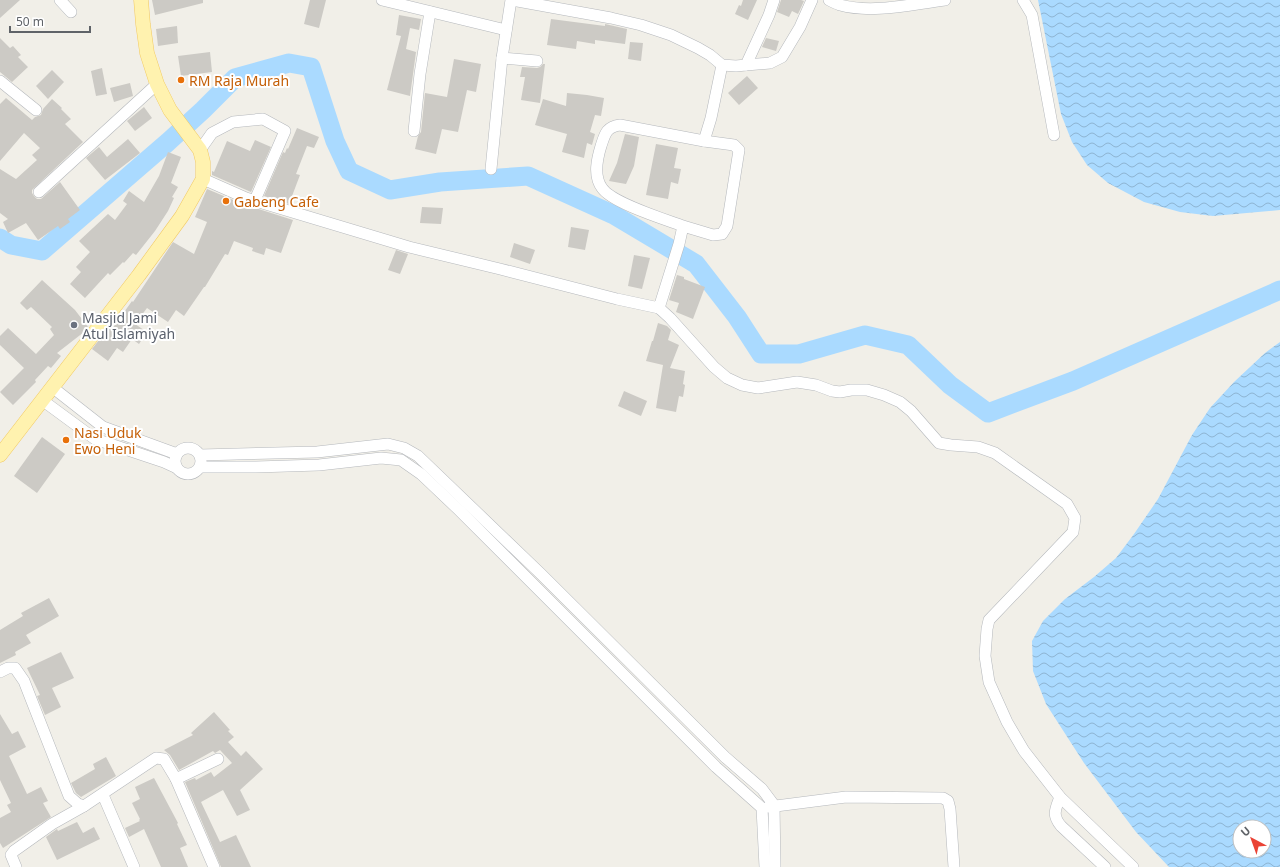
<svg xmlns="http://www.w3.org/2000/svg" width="1280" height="867" font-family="'Noto Sans',sans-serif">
	<defs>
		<pattern id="water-waves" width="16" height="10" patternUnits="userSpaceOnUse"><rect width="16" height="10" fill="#aadaff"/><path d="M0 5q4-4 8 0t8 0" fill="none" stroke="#8eb4d2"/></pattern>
	</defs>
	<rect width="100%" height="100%" fill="#f1efe8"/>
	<!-- water -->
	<g fill="url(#water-waves)" fill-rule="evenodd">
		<polygon points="1038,0 1280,0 1280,210 1213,216 1180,212 1144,202 1108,183 1087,165 1072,142 1061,114"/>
		<path d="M 1280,342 L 1280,867 L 1169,867 L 1136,832 L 1084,763 L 1046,704 L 1033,671 L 1032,641 L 1043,621 L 1065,599 L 1094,577 L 1116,558 L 1134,534 L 1158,499 L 1192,435 L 1210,408 L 1234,382 L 1265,353 ZM 1240,827 L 1264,827 L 1264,851 L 1240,851 Z"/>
	</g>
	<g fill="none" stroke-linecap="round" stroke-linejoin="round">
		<!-- river -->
		<polyline stroke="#aadaff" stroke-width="19" points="0,238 11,245 42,251 168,142 203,110 235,78 289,63 311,67 335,141 349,171 390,190 440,182 528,176 614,215 696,264 737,317 761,354 799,354 865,335 908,345 950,385 988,413 1073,381 1280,290"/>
	</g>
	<!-- building -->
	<g fill="#cccac5">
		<polygon points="0,0 20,0 0,18"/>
		<polygon points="152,0 203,0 203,3 155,15"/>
		<polygon points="310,0 326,0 319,28 304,24"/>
		<polygon points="743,0 757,0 748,20 735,14 739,5 741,6"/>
		<polygon points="781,0 801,0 804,1 798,14 792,11 789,17 777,12"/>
		<polygon points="399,15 421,19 419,30 410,28 406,49 416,52 410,96 387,90 401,36 396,35"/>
		<polygon points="551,19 605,26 605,24 627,29 625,44 595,40 595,44 577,41 576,49 547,45"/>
		<polygon points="177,26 178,43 158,46 156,29"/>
		<polygon points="0,38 10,48 13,46 21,55 18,57 28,67 12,82 0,72"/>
		<polygon points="766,38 779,41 776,51 762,47"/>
		<polygon points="630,42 643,43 641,61 628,59"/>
		<polygon points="210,52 212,72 181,76 178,56"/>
		<polygon points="454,59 481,64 476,92 467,90 458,132 442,129 436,154 415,149 418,136 421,132 425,93 447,97"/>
		<polygon points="543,64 545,64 540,103 521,100 525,77 520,77 522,67 537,68 540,67"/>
		<polygon points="102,68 107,94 96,96 91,71"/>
		<polygon points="52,70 64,82 48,99 36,86"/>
		<polygon points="747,76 758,88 739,105 728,93"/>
		<polygon points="130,83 133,96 114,102 110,88"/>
		<polygon points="567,93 587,95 604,98 601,116 595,115 590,132 595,134 592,145 587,143 584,158 562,152 567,134 535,125 543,99 566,106"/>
		<polygon points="6,98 32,120 35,117 41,115 43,109 52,99 62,108 61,109 71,119 65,124 83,142 32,190 32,193 34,196 37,199 41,199 60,182 80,210 68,219 70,222 60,229 58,226 38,240 26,223 8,233 3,222 8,219 0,213 0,169 16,179 37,160 32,155 40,148 24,133 0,161 0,104"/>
		<polygon points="144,107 152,118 135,131 127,121"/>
		<polygon points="297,128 319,137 314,148 307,146 296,174 300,175 289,204 264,196 283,152 285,153 287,148 288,149"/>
		<polygon points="625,134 639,137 634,166 626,184 609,181 617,163"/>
		<polygon points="128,139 140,153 105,180 86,158 99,147 107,157"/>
		<polygon points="255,140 271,147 251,192 212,175 212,171 214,172 227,141 250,151"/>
		<polygon points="656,144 678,148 674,168 681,169 678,184 671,182 668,199 646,195"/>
		<polygon points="168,152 181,157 171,183 178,187 172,197 174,198 168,211 155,231 136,255 133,253 124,263 123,262 110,275 108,273 85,298 70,284 81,272 76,267 90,252 79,241 108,214 115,220 127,204 123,201 129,191 144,202 159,176"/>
		<polygon points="207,189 243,204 293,220 281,253 266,248 264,255 252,251 253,248 234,241 228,255 225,254 205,287 204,287 184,316 176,310 168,322 147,308 135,324 147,332 139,344 132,339 123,352 117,348 108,361 92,349 109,327 112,329 132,301 133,302 173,242 194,254 207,222 195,217"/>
		<polygon points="422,207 443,208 441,224 420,223"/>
		<polygon points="571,227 589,230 585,250 568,247"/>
		<polygon points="514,243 535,250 530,264 510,257"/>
		<polygon points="396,250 408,254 400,274 388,270"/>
		<polygon points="634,255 650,258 642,289 628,286"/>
		<polygon points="677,275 684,277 684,279 705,287 693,319 676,312 679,303 669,300"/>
		<polygon points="42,280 75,310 88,327 84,332 57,353 61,356 51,368 48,366 35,380 36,382 13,405 0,392 24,368 0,345 0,336 8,328 36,354 54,335 50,329 52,327 31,307 27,310 20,303"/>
		<polygon points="658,323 667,326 671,330 668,340 679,345 670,368 685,371 683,384 685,385 683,397 679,396 676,412 656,408 663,365 646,361 652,341 653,341"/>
		<polygon points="624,391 647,401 641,416 618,406"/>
		<polygon points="42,437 65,454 37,493 14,476"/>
		<polygon points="49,598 59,616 26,635 31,643 15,652 16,655 0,663 0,630 23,616 21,613"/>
		<polygon points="61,652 74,678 52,688 61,707 45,715 37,696 40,695 27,668"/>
		<polygon points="214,712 230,730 228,731 234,737 228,742 241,756 246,751 263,769 240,790 250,810 237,816 223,790 201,802 220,842 236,835 251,867 221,867 185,782 195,778 196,780 211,772 214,777 232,763 220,750 215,753 213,751 179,770 170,755 164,750 193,735 191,733"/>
		<polygon points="0,714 12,734 18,731 26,747 9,756 27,794 41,787 48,801 43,803 51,817 3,848 0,843 0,818 11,812 7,805 11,803 0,780"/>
		<polygon points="106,757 116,776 81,797 76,793 71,783 95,769 93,764"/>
		<polygon points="154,778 178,823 177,824 187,845 180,848 188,867 161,867 144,829 129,837 125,828 140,821 139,820 140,819 132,803 140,799 135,787"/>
		<polygon points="77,822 83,833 94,827 100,839 57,860 46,837 57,829 58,831"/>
	</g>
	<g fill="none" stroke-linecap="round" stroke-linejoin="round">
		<!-- minor casing -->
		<g stroke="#b5b8bc" stroke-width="12">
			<g id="minor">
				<polyline points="60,0 71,12"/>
				<polyline points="382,0 506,30"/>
				<polyline points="512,0 611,18 641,25 671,35 698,48 710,55 722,65 736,66 746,65 769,15 774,0"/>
				<path d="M 829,0 C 833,2 837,4 840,5 C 873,14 912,4 945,0"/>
				<polyline points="1023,0 1032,15 1054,135"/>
				<polyline points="502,58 537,61"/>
				<polyline points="746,65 770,63 782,57 800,27 812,0"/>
				<polyline points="0,81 36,110"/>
				<polyline points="414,131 420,74 430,12"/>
				<polyline points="704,141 711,118 722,65"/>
				<polyline points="200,150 212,133 233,122 263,119 285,131 255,200"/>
				<polyline points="491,169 502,58 511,0"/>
				<path d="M 203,179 L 246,198 L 409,247 L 500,269 L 617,299 L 659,308 L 679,244 L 683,226 L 713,235 L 722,234 L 727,226 L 739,150 L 734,145 L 704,141 L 620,125 C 606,127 605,134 601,146 C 597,159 593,176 602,188 C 612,203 664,219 683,226"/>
				<polyline points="39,192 157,84"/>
				<polyline points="659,308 670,318 714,367 727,378 742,385 758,388 797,382 816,385 832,391 840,392 851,390 867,390 884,395 900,402 911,411 939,443 951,445 978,447 995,453 1067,504 1075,518 1073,532 989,620 987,629 985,656 989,682 1007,722 1024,751 1060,797 1133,867"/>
				<polyline points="52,387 103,427 177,454"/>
				<polyline points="42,400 95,439 164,462 177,468"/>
				<circle cx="188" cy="461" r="13"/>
				<polyline points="200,455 317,452 388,444 404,448 418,456 541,574 725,757 762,789 774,805 775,867"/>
				<polyline points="200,467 256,467 319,465 381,458 401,460 421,474 460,511 716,767 762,808 765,867"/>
				<polyline points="0,672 8,668 15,668 24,681 69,796 78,804 84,806 156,758 164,759 176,779 214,867"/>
				<polyline points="176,779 218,759"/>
				<polyline points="103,795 134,867"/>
				<path d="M 1060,797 C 1055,810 1052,815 1061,826 L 1105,867"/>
				<polyline points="768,807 846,797 943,798 948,801 950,809 954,867"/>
				<polyline points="16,867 11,855 14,851 52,824 84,806"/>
			</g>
		</g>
		<!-- major casing -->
		<g stroke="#f2c960" stroke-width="15">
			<polyline id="major" points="0,455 139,275 182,216 203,179 203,162 200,150 170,110 157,84 147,53 143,24 141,0"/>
		</g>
		<!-- minor -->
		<use href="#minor" stroke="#fff" stroke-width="11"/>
		<!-- major -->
		<use href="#major" stroke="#fff2af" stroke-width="14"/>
	</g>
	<!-- markers -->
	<g fill="#e8710a" stroke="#fff" stroke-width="1.5">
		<circle cx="181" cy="80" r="4"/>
		<circle cx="226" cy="201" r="4"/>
		<circle cx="66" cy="440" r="4"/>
	</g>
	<circle fill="#6b7280" stroke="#fff" stroke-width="1.5" cx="74" cy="325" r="4"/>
	<g text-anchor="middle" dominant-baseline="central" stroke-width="4" stroke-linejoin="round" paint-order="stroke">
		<!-- food labels -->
		<g font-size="14" fill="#c56008" stroke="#fff" text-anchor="start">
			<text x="189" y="80">RM Raja Murah</text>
			<text x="234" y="201">Gabeng Cafe</text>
			<text x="74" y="432">Nasi Uduk<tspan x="74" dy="16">Ewo Heni</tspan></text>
		</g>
		<!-- worship labels -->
		<g font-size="14" fill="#5b616d" stroke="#fff" text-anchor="start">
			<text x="82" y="317">Masjid Jami<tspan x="82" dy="16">Atul Islamiyah</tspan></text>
		</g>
	</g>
	<!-- north arrow -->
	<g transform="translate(1252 839) rotate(319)"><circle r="19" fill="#ffffff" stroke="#bfc1c3"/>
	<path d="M0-3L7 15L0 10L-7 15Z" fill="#ea4335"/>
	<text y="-6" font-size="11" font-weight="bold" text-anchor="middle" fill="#5f6368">U</text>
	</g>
	<!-- scale -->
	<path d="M10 26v6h80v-6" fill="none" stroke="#5f6368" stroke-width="2"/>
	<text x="16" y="26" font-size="12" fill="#5f6368" stroke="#ffffff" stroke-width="3" paint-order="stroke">50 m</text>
</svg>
